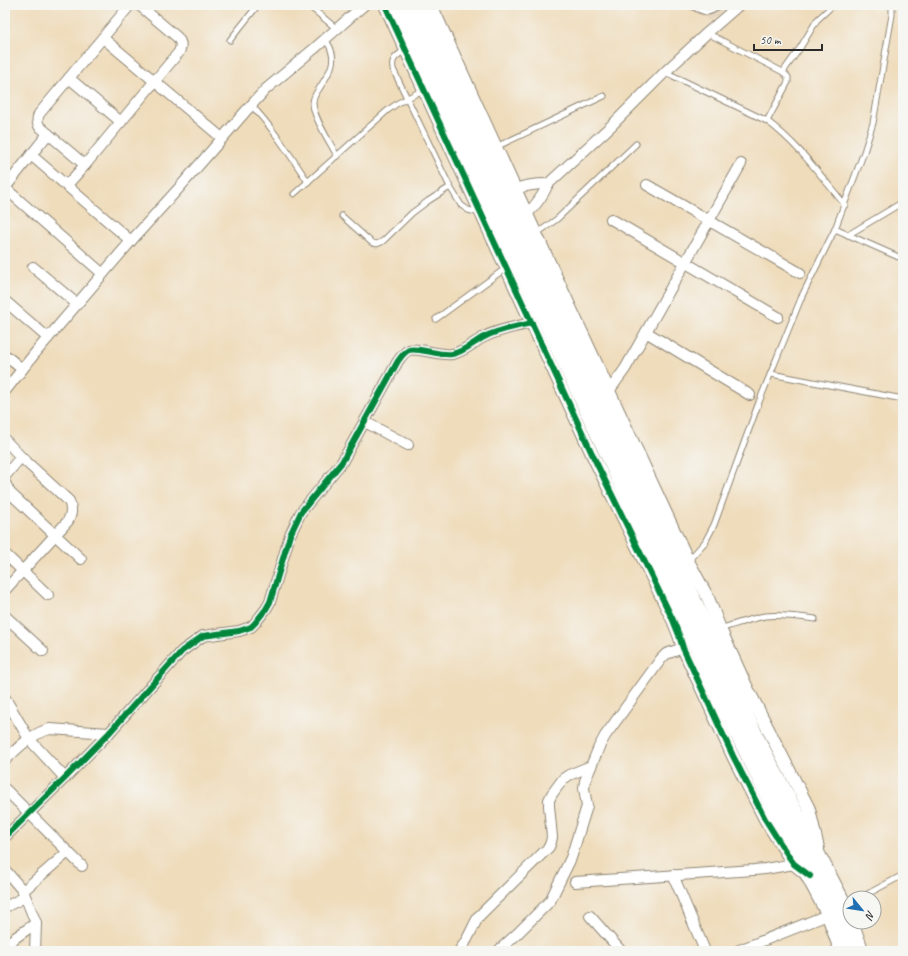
<svg xmlns="http://www.w3.org/2000/svg" width="908" height="956" font-family="Caveat,sans-serif">
	<rect width="100%" height="100%" fill="#f6f6f2"/>
	<filter id="ink" filterUnits="userSpaceOnUse"><feTurbulence type="fractalNoise" baseFrequency=".025" numOctaves="2"/><feDisplacementMap in="SourceGraphic" scale="8" xChannelSelector="R" yChannelSelector="G"/><feConvolveMatrix kernelMatrix="1 2 1 2 8 2 1 2 1" color-interpolation-filters="sRGB"/></filter>
	<filter id="wash" filterUnits="userSpaceOnUse"><feTurbulence type="fractalNoise" baseFrequency=".012" numOctaves="4" result="noise"/><feDisplacementMap in="SourceGraphic" scale="16" xChannelSelector="R" yChannelSelector="G"/><feGaussianBlur stdDeviation="0.9" result="paint"/><feColorMatrix in="noise" values="0 0 0 0 0 0 0 0 0 0 0 0 0 0 0 0 0 1.4 0 .05"/><feComposite in="paint" operator="in"/></filter>
	<g filter="url(#wash)">
		<rect width="100%" height="100%" fill="#efdcbb"/>
		<!-- built -->
		<polygon fill="#e1cdb2" points="684,5 731,5 713,21"/>
	</g>
	<g filter="url(#ink)">
		<g fill="none" stroke-linecap="round" stroke-linejoin="round">
			<!-- service casing -->
			<g stroke="#8d8473" stroke-width="7">
				<g id="service">
					<polyline points="308,5 337,29"/>
					<path d="M 690,5 C 701,11 709,17 719,5"/>
					<polyline points="707,33 783,72 788,77 788,82 767,121"/>
					<path d="M 325,39 C 327,42 330,46 331,50 C 337,64 326,77 319,89 C 316,93 313,98 313,103 C 313,117 330,142 337,156"/>
					<polyline points="230,40 258,5"/>
					<path d="M 405,50 C 397,56 391,58 393,69 L 450,187 L 461,205 L 468,210 L 480,213"/>
					<path d="M 665,72 L 767,121 C 798,144 820,175 845,205"/>
					<polyline points="783,72 800,48 817,20 833,5"/>
					<path d="M 251,105 C 273,128 290,155 308,182"/>
					<polyline points="496,147 604,96"/>
					<polyline points="294,194 388,110 398,103 423,90"/>
					<path d="M 342,216 L 371,242 C 376,245 378,244 383,241 L 412,213 L 428,201 L 450,187"/>
					<polyline points="835,229 903,259"/>
					<polyline points="536,234 557,219 636,144"/>
					<polyline points="848,235 903,202"/>
					<polyline points="436,319 506,268"/>
					<polyline points="771,374 903,399"/>
					<polyline points="688,561 705,542 714,525 759,402 802,296 835,229 864,152 873,123 892,15 892,5"/>
					<path d="M 720,629 C 735,624 750,619 765,616 C 782,614 799,617 815,619"/>
					<polyline points="860,898 903,875"/>
				</g>
			</g>
			<!-- minor casing -->
			<g stroke="#8d8473" stroke-width="12">
				<g id="minor">
					<polyline points="103,38 222,138"/>
					<polyline points="69,78 121,122"/>
					<polyline points="31,155 131,241"/>
					<path d="M 85,165 L 39,126 C 37,121 37,119 39,114 L 130,5"/>
					<path d="M 67,185 L 85,165 L 179,52 C 182,45 181,42 177,37 L 139,5"/>
					<polyline points="647,185 800,273"/>
					<polyline points="5,188 103,274"/>
					<polyline points="5,188 31,155 48,134"/>
					<path d="M 515,189 C 526,185 536,184 548,184"/>
					<path d="M 527,214 C 536,205 543,196 548,184 L 611,126 L 665,72 L 707,33 L 739,5"/>
					<polyline points="611,219 778,317"/>
					<polyline points="33,267 77,304"/>
					<polyline points="5,301 48,338"/>
					<polyline points="646,332 750,395"/>
					<polyline points="5,355 22,369"/>
					<polyline points="5,391 36,352 131,241 179,188 245,112 266,89 315,48 364,5"/>
					<polyline points="609,391 625,369 741,164"/>
					<polyline points="365,422 408,445"/>
					<path d="M 5,440 L 21,457 L 69,501 C 72,509 72,513 68,521 L 5,590"/>
					<polyline points="5,476 21,457"/>
					<polyline points="5,483 10,493 81,559"/>
					<polyline points="5,554 48,595"/>
					<polyline points="5,616 43,651"/>
					<polyline points="5,698 29,739 65,778"/>
					<path d="M 5,760 C 18,748 32,733 50,729 L 109,733"/>
					<polyline points="5,789 82,866"/>
					<path d="M 5,837 L 65,778 L 109,733 L 182,651 L 203,636 L 239,631 L 251,627 L 255,623 L 266,609 L 270,602 L 290,535 L 301,512 L 342,462 L 398,361 C 401,357 404,352 409,350 C 418,347 439,356 452,354 C 464,352 474,342 484,337 C 497,330 518,326 532,323"/>
					<polyline points="5,870 23,891 36,923 35,951"/>
					<polyline points="673,875 705,951"/>
					<polyline points="575,882 754,870 765,869 794,864"/>
					<polyline points="23,891 68,852"/>
					<polyline points="5,907 25,897"/>
					<polyline points="590,916 621,951"/>
					<polyline points="5,945 36,923"/>
					<path d="M 459,951 C 468,941 472,927 479,916 L 549,847 L 551,842 L 552,837 L 549,806 L 549,800 L 552,794 L 563,779 L 569,775 L 591,766"/>
					<polyline points="498,951 517,934 550,901 571,858 587,806 584,788 585,781 599,747 605,736 661,659 666,654 683,648"/>
					<polyline points="737,951 830,914"/>
				</g>
			</g>
			<!-- tertiary casing -->
			<g stroke="#8d8473" stroke-width="14">
				<g id="tertiary">
					<polyline points="385,5 594,458 673,620 679,635 683,648 733,756 765,819 789,857 794,864 804,872"/>
					<polyline points="431,5 515,189 688,561 708,598 720,629 746,686 809,809 818,848"/>
				</g>
			</g>
			<!-- trunk casing -->
			<g stroke="#8d8473" stroke-width="19">
				<g id="trunk">
					<polyline points="399,5 681,609 724,704 795,848 830,914 843,951"/>
					<polyline points="417,5 491,168 698,612 757,741 844,907 860,951"/>
				</g>
			</g>
			<!-- service -->
			<use href="#service" stroke="#fff" stroke-width="5"/>
			<!-- minor -->
			<use href="#minor" stroke="#fff" stroke-width="10"/>
			<!-- tertiary -->
			<use href="#tertiary" stroke="#fff" stroke-width="12"/>
			<!-- trunk -->
			<use href="#trunk" stroke="#fff" stroke-width="17"/>
			<!-- cycleway casing -->
			<g stroke="#f6f6f2" stroke-width="8">
				<g id="cycleway">
					<polyline points="385,5 594,458 673,620 679,635 683,648 733,756 765,819 789,857 794,864 810,876"/>
					<path d="M 5,837 L 65,778 L 109,733 L 182,651 L 203,636 L 239,631 L 251,627 L 255,623 L 266,609 L 270,602 L 290,535 L 301,512 L 342,462 L 398,361 C 401,357 404,352 409,350 C 418,347 439,356 452,354 C 464,352 474,342 484,337 C 497,330 518,326 532,323"/>
				</g>
			</g>
			<!-- cycleway -->
			<use href="#cycleway" stroke="#00873e" stroke-width="6"/>
		</g>
	</g>
	<!-- margin -->
	<rect width="908" height="956" fill="none" stroke="#f6f6f2" stroke-width="20"/>
	<!-- north arrow -->
	<g transform="translate(862 910) rotate(120)"><circle r="19" fill="#f6f6f2" stroke="#a5a5a2"/>
	<path d="M0-3L7 15L0 10L-7 15Z" fill="#1f6fb2"/>
	<text y="-6" font-size="11" font-weight="bold" text-anchor="middle" fill="#2b2b2b">N</text>
	</g>
	<!-- scale -->
	<path d="M754 44v6h68v-6" fill="none" stroke="#2b2b2b" stroke-width="2"/>
	<text x="760" y="44" font-size="12" fill="#2b2b2b" stroke="#f6f6f2" stroke-width="3" paint-order="stroke">50 m</text>
</svg>
